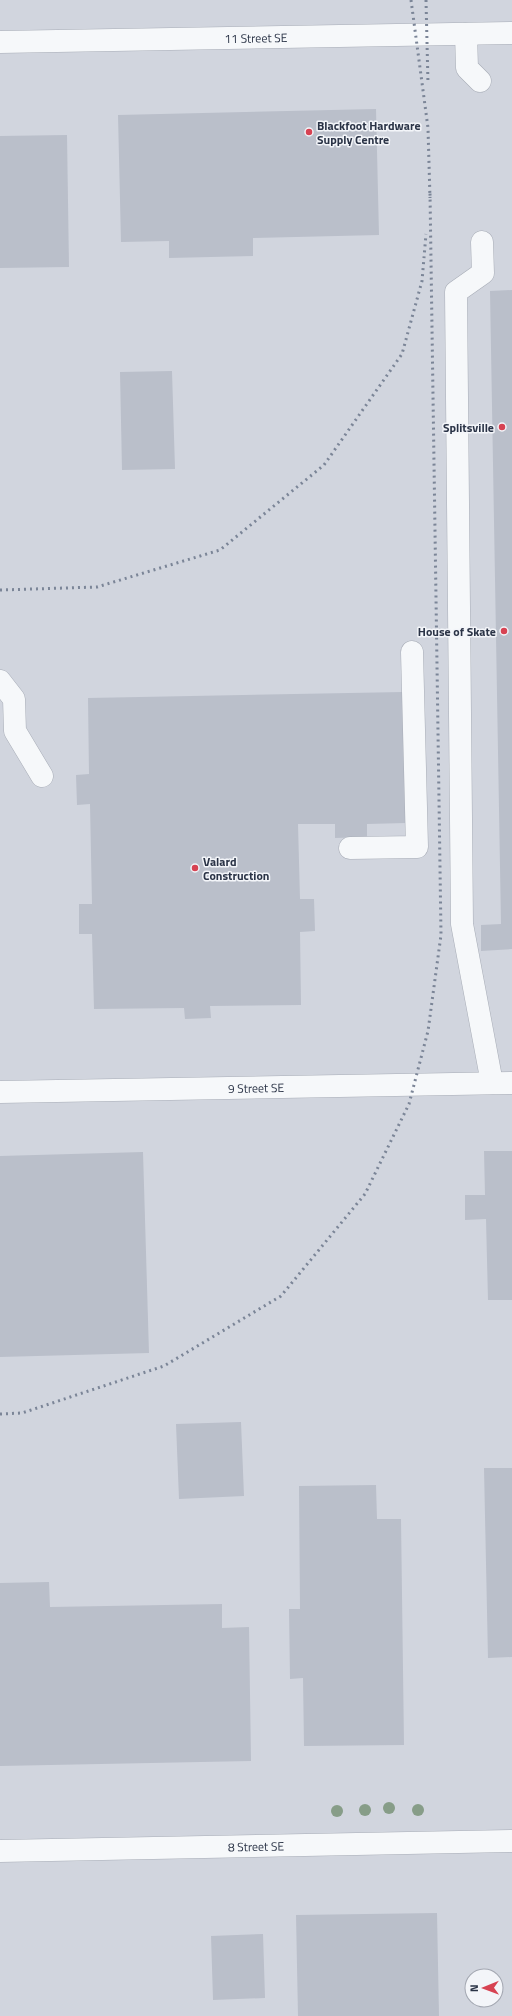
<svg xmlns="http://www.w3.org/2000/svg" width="512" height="2016" font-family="'Titillium Web',sans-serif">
	<rect width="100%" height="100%" fill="#e3e6ec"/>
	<!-- built -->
	<path fill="#d1d5de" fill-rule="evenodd" d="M 0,0 L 512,0 L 512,2016 L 0,2016 ZM 472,1976 L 496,1976 L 496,2000 L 472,2000 Z"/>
	<!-- building -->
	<g fill="#babfca">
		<polygon points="376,109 379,235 253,238 253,256 169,258 169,241 121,242 118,115"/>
		<polygon points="67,135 69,267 0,268 0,136"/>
		<polygon points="512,290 512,949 481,951 481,925 501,924 490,291"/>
		<polygon points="172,371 175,469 122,470 120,372"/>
		<polygon points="403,692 406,823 367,824 367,837 335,838 335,824 298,824 300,899 314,899 315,931 300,932 301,1005 210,1006 211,1018 185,1019 184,1008 94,1009 92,934 79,934 79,904 92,904 90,804 77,805 76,775 89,774 88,698"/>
		<polygon points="484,1151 512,1151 512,1300 488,1300 486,1219 465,1220 465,1195 485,1195"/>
		<polygon points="143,1152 149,1353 0,1357 0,1156"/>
		<polygon points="241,1422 244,1496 179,1499 176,1424"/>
		<polygon points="484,1468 512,1468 512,1657 488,1658"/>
		<polygon points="376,1485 377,1519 401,1519 404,1745 304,1746 303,1678 290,1679 289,1609 300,1609 299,1486"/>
		<polygon points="49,1582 50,1607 222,1604 222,1628 249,1627 251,1761 0,1766 0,1583"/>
		<polygon points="437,1913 439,2016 298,2016 296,1915"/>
		<polygon points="263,1934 265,1998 213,2000 211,1936"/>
	</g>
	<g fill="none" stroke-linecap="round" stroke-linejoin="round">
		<!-- minor casing -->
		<g stroke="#a8adb7" stroke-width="23">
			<g id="minor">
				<polyline points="466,34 467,68 480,81"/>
				<path id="s1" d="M 0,42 L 512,33"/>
				<polyline points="482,242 483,273 456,292 462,924 492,1083"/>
				<polyline points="0,681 14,699 15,731 42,776"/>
				<polyline points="350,848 417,847 412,652"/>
				<path id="s2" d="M 0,1092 L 512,1083"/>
				<path id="s3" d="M 0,1851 L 512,1841"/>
			</g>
		</g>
		<!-- minor -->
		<use href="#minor" stroke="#f6f8fa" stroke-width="22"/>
		<!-- rail -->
		<g stroke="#7b8597" stroke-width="3" stroke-dasharray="2 4" stroke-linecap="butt">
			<polyline points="411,0 428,128 430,198"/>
			<polyline points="426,0 428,84"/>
			<polyline points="0,590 97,587 220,550 324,465 402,354 422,281 426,234"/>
			<polyline points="0,1414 22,1413 164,1366 281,1296 365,1194 409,1104 428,1031 441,935 430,193"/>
		</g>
	</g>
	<!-- trees -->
	<g fill="#879d88">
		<circle cx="389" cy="1808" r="6"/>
		<circle cx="365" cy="1810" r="6"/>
		<circle cx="418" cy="1810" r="6"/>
		<circle cx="337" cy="1811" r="6"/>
	</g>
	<!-- markers -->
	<g fill="#d74252" stroke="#f3f5f9" stroke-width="1.5">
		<circle cx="309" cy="132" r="4"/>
		<circle cx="502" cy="427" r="4"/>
		<circle cx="504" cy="631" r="4"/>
		<circle cx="195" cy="868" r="4"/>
	</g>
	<g text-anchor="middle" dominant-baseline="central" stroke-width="3" stroke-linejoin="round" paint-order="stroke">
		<!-- street labels -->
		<g font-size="12" fill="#2a3346" stroke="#f3f5f9">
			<text stroke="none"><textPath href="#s1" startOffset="256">11 Street SE</textPath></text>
			<text stroke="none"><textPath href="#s2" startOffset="256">9 Street SE</textPath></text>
			<text stroke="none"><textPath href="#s3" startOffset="256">8 Street SE</textPath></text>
		</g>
		<!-- poi labels -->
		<g font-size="12" font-weight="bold" fill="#2a3346" stroke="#f3f5f9" text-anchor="start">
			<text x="317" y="125">Blackfoot Hardware<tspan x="317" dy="14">Supply Centre</tspan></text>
			<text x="494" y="427" text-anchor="end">Splitsville</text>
			<text x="496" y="631" text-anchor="end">House of Skate</text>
			<text x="203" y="861">Valard<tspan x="203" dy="14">Construction</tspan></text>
		</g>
	</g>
	<!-- north arrow -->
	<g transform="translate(484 1988) rotate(269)"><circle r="19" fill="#f3f5f9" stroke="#a3a7b1"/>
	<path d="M0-3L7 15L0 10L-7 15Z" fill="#d74252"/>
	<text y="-6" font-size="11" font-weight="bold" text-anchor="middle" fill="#2a3346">N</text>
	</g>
</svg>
